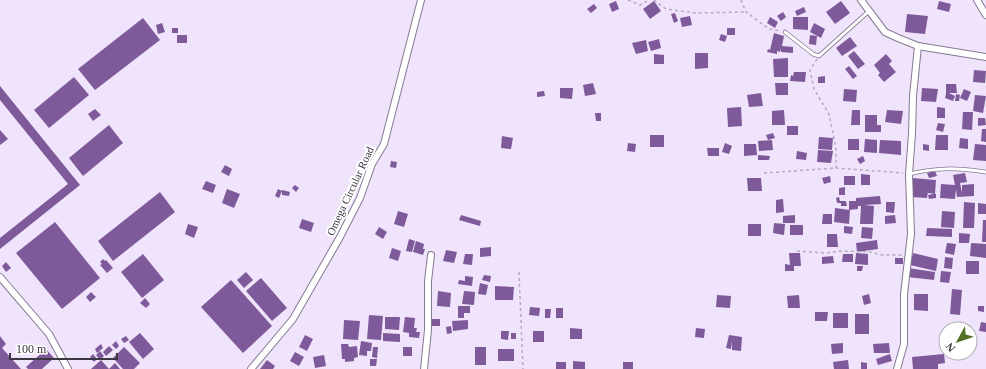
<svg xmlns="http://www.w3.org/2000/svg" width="986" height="369" font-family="'Times New Roman',serif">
	<rect width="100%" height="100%" fill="#f0e3fc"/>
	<!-- building -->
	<g fill="#7e5a9a">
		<polygon points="616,1 619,9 612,12 609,4"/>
		<polygon points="654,1 661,11 650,19 643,9"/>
		<polygon points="841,1 850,13 835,24 826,12"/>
		<polygon points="939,1 951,4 949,12 937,9"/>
		<polygon points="594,4 597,8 591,13 587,9"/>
		<polygon points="804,7 806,12 797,16 795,11"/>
		<polygon points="783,12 786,17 781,21 777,16"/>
		<polygon points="675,13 678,21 674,23 671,14"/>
		<polygon points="907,14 928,16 925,34 905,32"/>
		<polygon points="690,16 692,25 682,27 680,18"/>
		<polygon points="770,17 778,22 775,28 767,23"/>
		<polygon points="793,17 808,17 808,30 793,29"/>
		<polygon points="143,18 160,40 95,90 78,69"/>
		<polygon points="162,23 165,32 158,34 156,25"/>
		<polygon points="814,23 825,29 821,38 810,32"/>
		<rect x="172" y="28" width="6" height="5"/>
		<rect x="727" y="28" width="8" height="7"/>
		<polygon points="774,33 784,36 782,46 793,47 793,53 781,52 781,48 780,52 777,51 777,54 767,52 768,49 770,50"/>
		<polygon points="721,34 727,36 725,42 719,40"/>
		<rect x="177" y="35" width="10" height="8"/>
		<polygon points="810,35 817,36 816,45 809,44"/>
		<polygon points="850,37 857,46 842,56 836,48"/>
		<polygon points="659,39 661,48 651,51 648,42"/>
		<polygon points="646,40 648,51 636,54 632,43"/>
		<polygon points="854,51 865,64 858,69 848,56"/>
		<polygon points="695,53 708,53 708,68 695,69"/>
		<polygon points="654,54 664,55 664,64 654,64"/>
		<polygon points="886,54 892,61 889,64 896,72 884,82 878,75 880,73 874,65"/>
		<polygon points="788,58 788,77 774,77 773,59"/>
		<polygon points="849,66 857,76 853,79 845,69"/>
		<polygon points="974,70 986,71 985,83 973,82"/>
		<polygon points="794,72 806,72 805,82 790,81 791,75 793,76"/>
		<polygon points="825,76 825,83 818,83 818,77"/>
		<polygon points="74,77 89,95 49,128 34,110"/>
		<polygon points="593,83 596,94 585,96 583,85"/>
		<polygon points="775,83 788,83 788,95 776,95"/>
		<polygon points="946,84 956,84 957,93 949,93 955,96 953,101 945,98 946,94"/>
		<polygon points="0,86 80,185 0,249 0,238 68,184 0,100"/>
		<polygon points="560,88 573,88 572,99 560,98"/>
		<polygon points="922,88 938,89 936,102 921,101"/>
		<polygon points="844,89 857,90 856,102 843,101"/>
		<polygon points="964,89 971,92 967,101 960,98"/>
		<polygon points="544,91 545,96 537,97 537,92"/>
		<polygon points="761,93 763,106 749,107 747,95"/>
		<polygon points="956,94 960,95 959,101 955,101"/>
		<polygon points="975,95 986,96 983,113 973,111"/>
		<polygon points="741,107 742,126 728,127 727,108"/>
		<polygon points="937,107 945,108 945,118 937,118"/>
		<polygon points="95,109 101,115 93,121 88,114"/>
		<polygon points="784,110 785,125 772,125 772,111"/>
		<polygon points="852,110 860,110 860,125 851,125"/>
		<polygon points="887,110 903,111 901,124 885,122"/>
		<polygon points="963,112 973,112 972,130 962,129"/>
		<polygon points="595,113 601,113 601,121 596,121"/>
		<polygon points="865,115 877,115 877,125 881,125 881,132 865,132"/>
		<polygon points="978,118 985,118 986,125 978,126"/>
		<polygon points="938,123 945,124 943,132 936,130"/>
		<polygon points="109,125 123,143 83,176 69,158"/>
		<rect x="787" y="126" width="11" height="9"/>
		<polygon points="982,129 986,129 986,142 981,141"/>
		<polygon points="0,130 8,139 0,145"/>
		<polygon points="773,133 775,138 768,140 766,135"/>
		<rect x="650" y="135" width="14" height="12"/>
		<polygon points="936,135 948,135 948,150 935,150"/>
		<polygon points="502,136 513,138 511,149 501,148"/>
		<polygon points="819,137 833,138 832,150 818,149"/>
		<polygon points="960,138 968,139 968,149 959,148"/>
		<rect x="848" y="139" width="11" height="11"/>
		<polygon points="865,139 877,140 877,153 864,152"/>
		<polygon points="772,140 773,150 759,151 758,141"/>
		<polygon points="880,140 901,141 901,155 879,153"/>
		<polygon points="628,143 636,144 635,152 627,151"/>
		<polygon points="725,143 732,146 729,154 722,152"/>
		<polygon points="744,144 756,144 757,155 744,156"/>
		<polygon points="923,144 929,145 929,151 923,150"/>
		<polygon points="975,144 986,145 986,161 973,160"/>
		<polygon points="707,148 719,148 719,156 708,156"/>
		<polygon points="818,150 833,151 831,163 817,162"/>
		<polygon points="797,151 807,153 806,160 796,159"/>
		<polygon points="758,155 770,156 769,160 758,160"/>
		<polygon points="863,156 865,161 860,164 857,159"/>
		<polygon points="391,161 397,162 396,168 390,167"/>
		<polygon points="225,165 232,169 229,176 221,172"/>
		<polygon points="935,171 937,176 929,178 927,173"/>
		<polygon points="965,173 967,182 960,183 962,193 962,185 974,184 974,196 957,197 956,189 955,199 940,198 941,184 955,185 953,175"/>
		<polygon points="861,174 870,175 870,185 861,185"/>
		<polygon points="830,176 831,182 824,184 822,178"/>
		<rect x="844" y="176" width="11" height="9"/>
		<polygon points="747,178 761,178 762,191 748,191"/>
		<polygon points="912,178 936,180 935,194 928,193 928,192 927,198 911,197"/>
		<polygon points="206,181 216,185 213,193 202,189"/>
		<polygon points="295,185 299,188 296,192 292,188"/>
		<polygon points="845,187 845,195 839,195 839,188"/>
		<polygon points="227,189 240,194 234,208 222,203"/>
		<polygon points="278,189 282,191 279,198 275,196"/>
		<polygon points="282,190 290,192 289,196 282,195"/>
		<polygon points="160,192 175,212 113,261 98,241"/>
		<polygon points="934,194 936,194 936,198 929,199 928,195"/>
		<polygon points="880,196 881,204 864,205 874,206 873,224 860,224 861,206 858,206 858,209 849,210 849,201 856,201 856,198"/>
		<polygon points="839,197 840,201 846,201 847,206 841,206 841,203 837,203 836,198"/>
		<polygon points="783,199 784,212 776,213 776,200"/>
		<polygon points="886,202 895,202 894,213 886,212"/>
		<polygon points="964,202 975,203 974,228 963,228"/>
		<polygon points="978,203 986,204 986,214 978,214"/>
		<polygon points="835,208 850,210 849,224 834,222"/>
		<polygon points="398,211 408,214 404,227 394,224"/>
		<polygon points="942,211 955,212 954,228 941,227"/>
		<polygon points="823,214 832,214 832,224 822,224"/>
		<polygon points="461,215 481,221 480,226 459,220"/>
		<polygon points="795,215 795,223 783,223 783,216"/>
		<polygon points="895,215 896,223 885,224 885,216"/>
		<polygon points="302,219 314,223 311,232 299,228"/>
		<polygon points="983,220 986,220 986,242 982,242"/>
		<polygon points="55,222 100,278 62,309 16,253"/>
		<polygon points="774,223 785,224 784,235 773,233"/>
		<polygon points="188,224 198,227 194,238 185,234"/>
		<rect x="748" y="224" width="13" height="12"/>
		<rect x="790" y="225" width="13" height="10"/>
		<polygon points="844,226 853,227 852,234 844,233"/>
		<polygon points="379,227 387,232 383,239 375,234"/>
		<polygon points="862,227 873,228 872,239 861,238"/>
		<polygon points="927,228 952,229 952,237 926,236"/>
		<polygon points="959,233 970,234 969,243 959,243"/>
		<polygon points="827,234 837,234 838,247 827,247"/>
		<polygon points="409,239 415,241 412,252 406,251"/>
		<polygon points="877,240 878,249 857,252 856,243"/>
		<polygon points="416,241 424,244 423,249 425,249 423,255 413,252"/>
		<polygon points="947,243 956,244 954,255 945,253"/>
		<polygon points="971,243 986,244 986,258 970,256"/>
		<polygon points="491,247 491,256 480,257 480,248"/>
		<polygon points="392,248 401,251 398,261 389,258"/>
		<polygon points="446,250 457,252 454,263 443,261"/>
		<polygon points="789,253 800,253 801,266 794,266 794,271 785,271 785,264 790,265"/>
		<polygon points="856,253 868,254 868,265 855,264"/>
		<polygon points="913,253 938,259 936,271 910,265"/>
		<polygon points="143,254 164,280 142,298 121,272"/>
		<polygon points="465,254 473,254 472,265 463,264"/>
		<polygon points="843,254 853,254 853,262 842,262"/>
		<polygon points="833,256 834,263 822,264 822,257"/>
		<polygon points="945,257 953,258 952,269 944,268"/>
		<rect x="895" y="258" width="8" height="6"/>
		<polygon points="103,259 105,261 106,260 113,268 107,273 100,265 102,264 100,262"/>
		<rect x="966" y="261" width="13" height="13"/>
		<polygon points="6,262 11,268 6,272 2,266"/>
		<polygon points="857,266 863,266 862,271 857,271"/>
		<polygon points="908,268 935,272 934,280 907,277"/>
		<polygon points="941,271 951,272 949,283 940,282"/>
		<polygon points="246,272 253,280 244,288 237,280"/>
		<polygon points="484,275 491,276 490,282 482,280"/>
		<polygon points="465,276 473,277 472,286 458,284 459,280 465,281"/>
		<polygon points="261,278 287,308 272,321 246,291"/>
		<polygon points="231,280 272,326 243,353 201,307"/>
		<polygon points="480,283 488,285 486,295 478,294"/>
		<polygon points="495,286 514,287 513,300 495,300"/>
		<polygon points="952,289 962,290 960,315 950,314"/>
		<polygon points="438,291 451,293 450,307 437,306"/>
		<polygon points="464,291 475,292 474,305 462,304"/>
		<polygon points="91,292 96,297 90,302 86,297"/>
		<polygon points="869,294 871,303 864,305 862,296"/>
		<polygon points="914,294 928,294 928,311 914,310"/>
		<polygon points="717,295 731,296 730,308 716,307"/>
		<polygon points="799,295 800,308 788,308 787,296"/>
		<polygon points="145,298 150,304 146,308 140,303"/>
		<polygon points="458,306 470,306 470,313 464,313 464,318 458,318"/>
		<polygon points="978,306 984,306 984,312 978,311"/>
		<polygon points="530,307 540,308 539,316 529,315"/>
		<rect x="556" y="308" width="7" height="10"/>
		<polygon points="545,309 551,309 550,318 545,318"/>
		<polygon points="815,312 828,312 827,321 815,321"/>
		<rect x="833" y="313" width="15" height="15"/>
		<rect x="855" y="314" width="14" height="20"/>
		<polygon points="369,315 383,316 381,340 367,339"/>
		<polygon points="385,317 400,317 399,330 385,329"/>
		<polygon points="405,317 415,318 414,328 417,328 416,332 420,332 419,338 409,337 409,333 403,332"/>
		<rect x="431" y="319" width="9" height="7"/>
		<polygon points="344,320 360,321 358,340 343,339"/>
		<polygon points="468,320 468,329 453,331 452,321"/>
		<polygon points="981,322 986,323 986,332 979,331"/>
		<polygon points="970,325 971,329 960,329 959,326"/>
		<polygon points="451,326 452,333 447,334 446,327"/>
		<polygon points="570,328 582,329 582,339 570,339"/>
		<polygon points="696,328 705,329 704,338 695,337"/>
		<polygon points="501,331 509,331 508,340 501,339"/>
		<rect x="533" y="331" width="11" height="11"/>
		<polygon points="140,333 154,349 143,359 129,342"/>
		<polygon points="383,333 400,334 400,342 383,341"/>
		<rect x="511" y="333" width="5" height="6"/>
		<polygon points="305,335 313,339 307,351 299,347"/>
		<polygon points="729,335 742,337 741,351 732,350 732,341 731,349 726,348"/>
		<polygon points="0,336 6,344 2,348 21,369 0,369"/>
		<polygon points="126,336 129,340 124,343 121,339"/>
		<polygon points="116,341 119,346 116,349 112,345"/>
		<polygon points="361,341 372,343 371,351 367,351 367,356 359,355"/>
		<polygon points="843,343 843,353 832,354 831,344"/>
		<polygon points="889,343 890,353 874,353 873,344"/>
		<polygon points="101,344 103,348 97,353 95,349"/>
		<polygon points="341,344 348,344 349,347 357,346 358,357 354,358 354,361 345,362 345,359 342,359"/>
		<polygon points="109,346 113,350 106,356 103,352"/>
		<polygon points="124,347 140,363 134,369 123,369 113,358"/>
		<polygon points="373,347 378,347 377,358 372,357"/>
		<rect x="403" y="347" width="9" height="9"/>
		<rect x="475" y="347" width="11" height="18"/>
		<polygon points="46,349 54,358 42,369 28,369 26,367"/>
		<rect x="498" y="349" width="16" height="12"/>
		<polygon points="100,351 104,356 100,360 96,355"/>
		<polygon points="295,352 304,357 299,366 290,361"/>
		<polygon points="93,354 97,359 94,362 90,357"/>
		<polygon points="890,354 892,361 878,365 876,359"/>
		<polygon points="944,354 945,363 938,364 938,369 913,369 912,357"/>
		<polygon points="324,355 326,366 315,368 313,357"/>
		<polygon points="370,359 377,359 376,366 370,366"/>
		<polygon points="101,360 109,369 91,369"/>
		<polygon points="267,360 275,366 273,369 260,369"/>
		<polygon points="848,360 849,369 834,369 833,362"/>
		<polygon points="573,361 585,362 585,369 573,369"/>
		<rect x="556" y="362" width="10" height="7"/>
		<rect x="623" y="362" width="10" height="7"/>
		<polygon points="861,362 867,363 867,369 861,369"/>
		<polygon points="115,363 120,369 109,369"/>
	</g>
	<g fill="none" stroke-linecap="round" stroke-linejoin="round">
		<!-- lane casing -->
		<g stroke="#857a90" stroke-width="4.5">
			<g id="lane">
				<polyline points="785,32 813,54 819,56 869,11"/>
				<path d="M 909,174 C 938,167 957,168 986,172"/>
			</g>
		</g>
		<!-- street casing -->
		<g stroke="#857a90" stroke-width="8">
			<g id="street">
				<polyline points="861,0 885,32 898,38 918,46 986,57"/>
				<polyline points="977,0 986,15"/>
				<polyline points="0,277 49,334 68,369"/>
				<polyline points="251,369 293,319 340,237 360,198 372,164 384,144 421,0"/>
				<polyline points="424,369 428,330 428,281 431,255"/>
				<polyline points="897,369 904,344 904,294 911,234 909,174 912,134 913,96 918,46"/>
			</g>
		</g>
		<!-- path -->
		<g stroke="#b5aabe" stroke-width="1.5" stroke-dasharray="3 3" stroke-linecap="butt">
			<polyline points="628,0 640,5 649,0"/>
			<polyline points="654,0 666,9 695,13 746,12"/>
			<polyline points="741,0 746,12 769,29 781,31"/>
			<polyline points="817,59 810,70 814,89 829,114 836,148 836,168"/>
			<polyline points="764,173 836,168 903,173"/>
			<polyline points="797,251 826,253 841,251 870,252 882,255 902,255"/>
			<polyline points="519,272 523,369"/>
		</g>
		<!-- lane -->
		<use href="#lane" stroke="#fff" stroke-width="3"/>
		<!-- street -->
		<use href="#street" stroke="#fff" stroke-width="6"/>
	</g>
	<g text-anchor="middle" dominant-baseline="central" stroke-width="4" stroke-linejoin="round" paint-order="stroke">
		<!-- street labels -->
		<g font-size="11" fill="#3b3640" stroke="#fff">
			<text transform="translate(350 191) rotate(-65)">Omega Circular Road</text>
		</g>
	</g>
	<!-- north arrow -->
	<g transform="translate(958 341) rotate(230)"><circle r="19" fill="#ffffff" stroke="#b1afb3"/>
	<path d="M0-3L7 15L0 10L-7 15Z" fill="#546f23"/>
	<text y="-6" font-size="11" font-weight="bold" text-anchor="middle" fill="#3b3640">N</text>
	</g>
	<!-- scale -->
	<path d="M10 353v6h107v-6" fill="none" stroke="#3b3640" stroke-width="2"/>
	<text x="16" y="353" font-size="12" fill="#3b3640" stroke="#ffffff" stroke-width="3" paint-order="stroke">100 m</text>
</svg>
